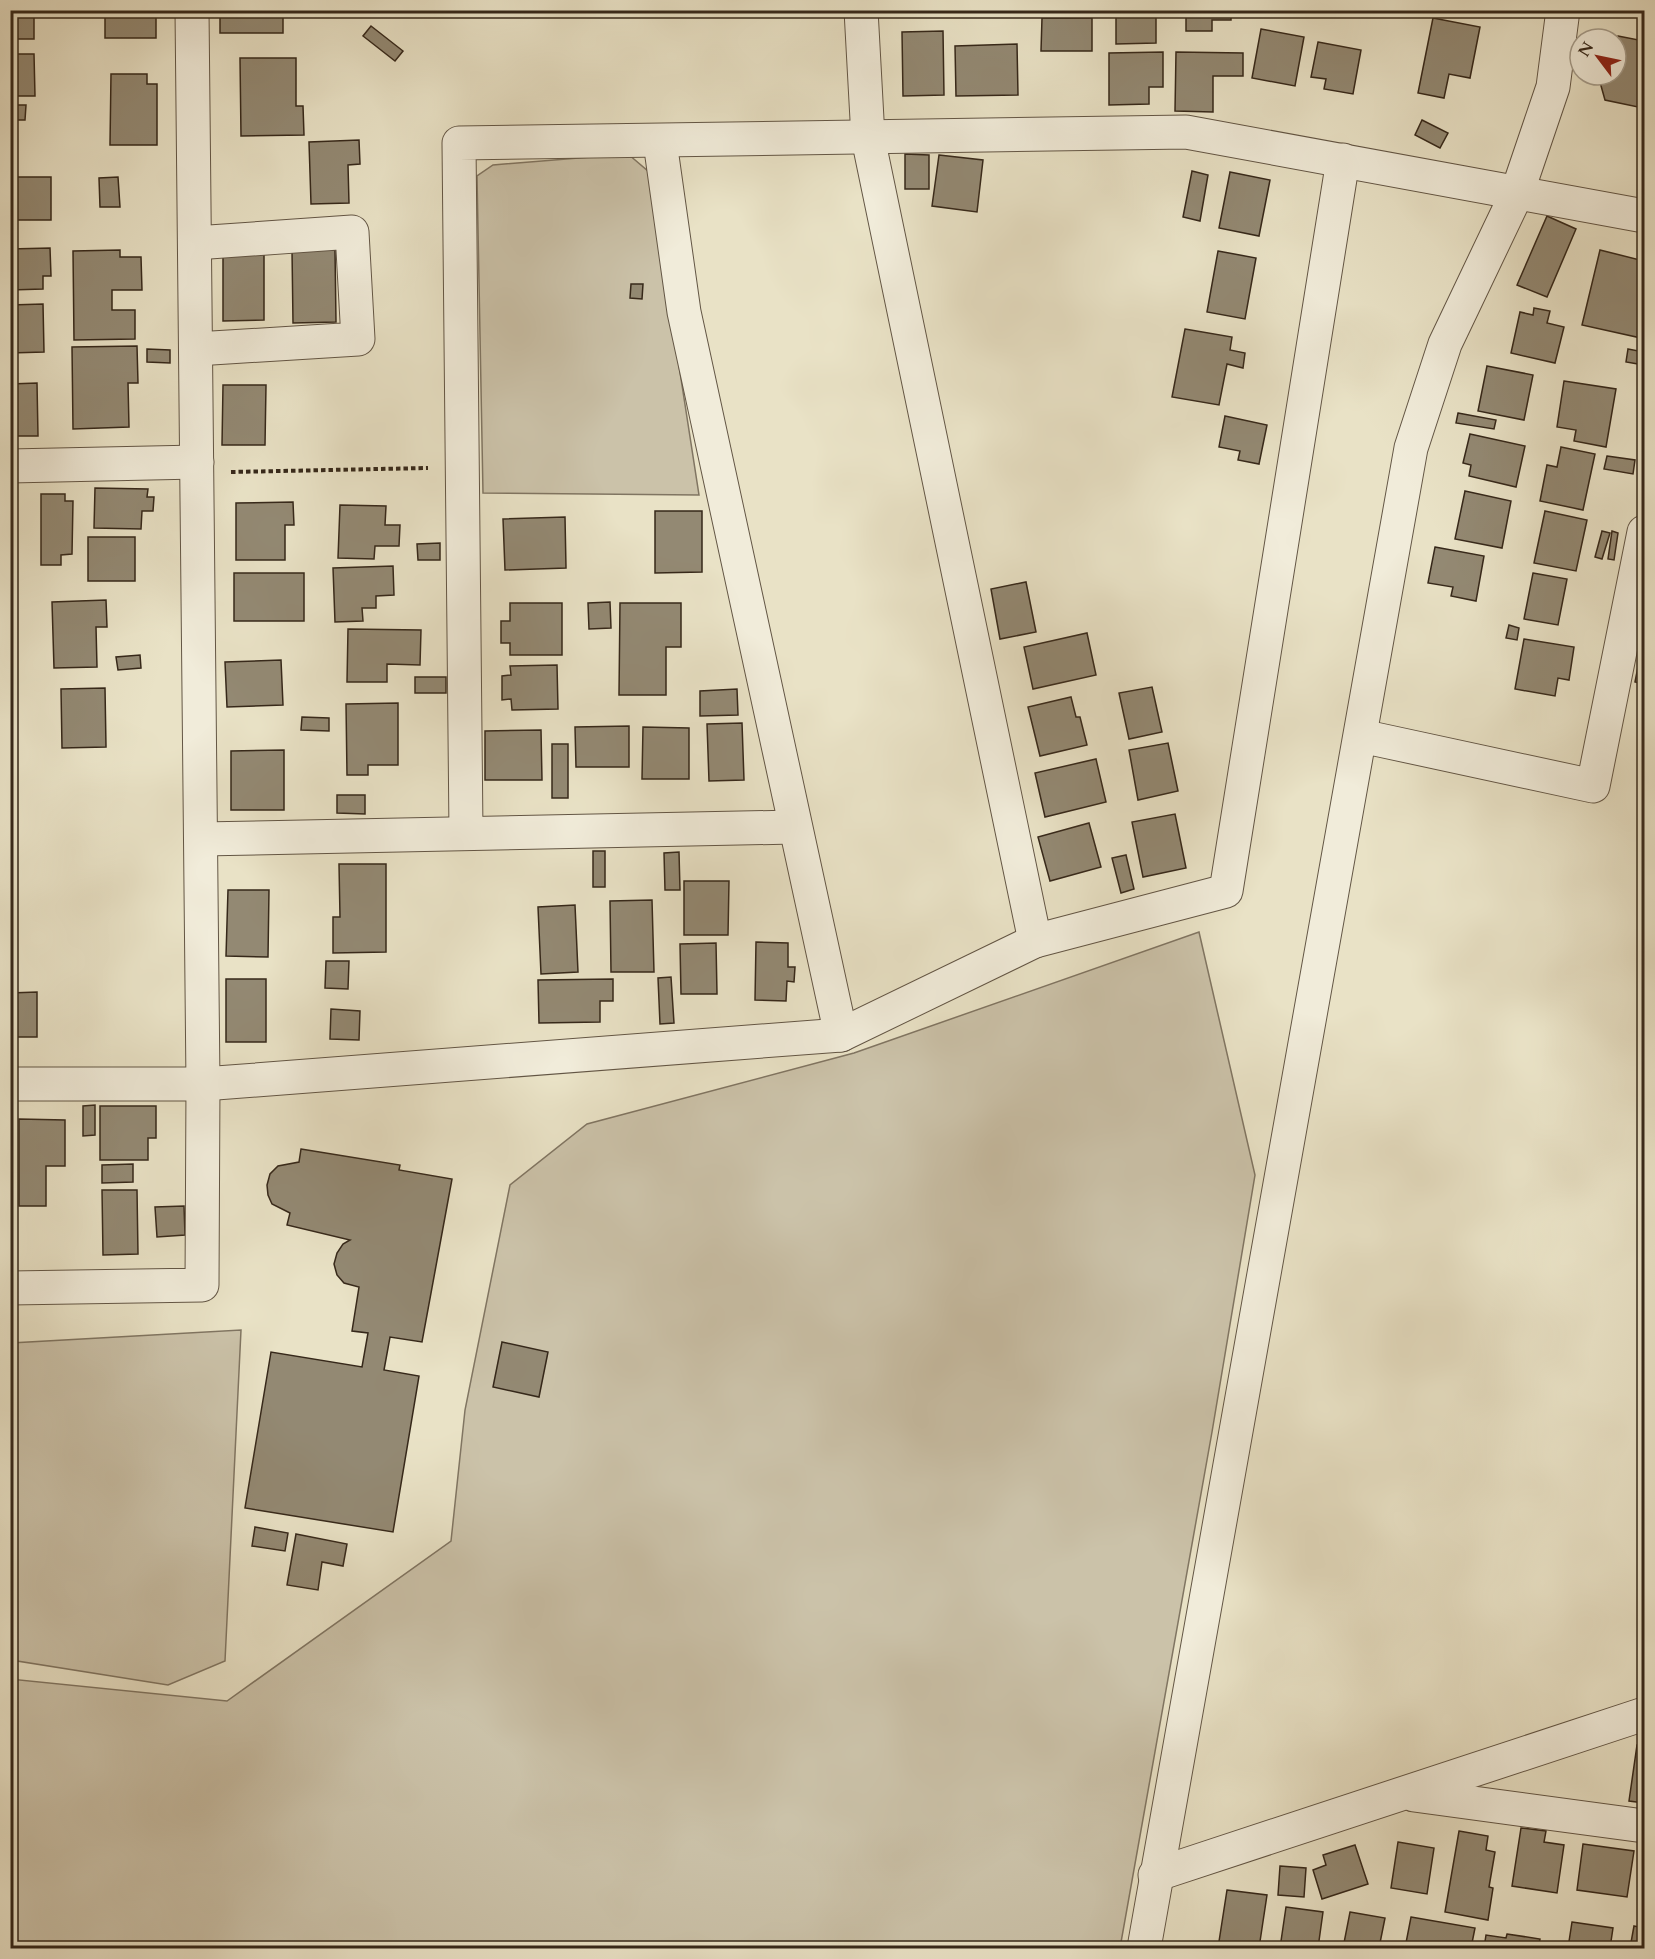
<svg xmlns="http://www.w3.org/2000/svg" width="1655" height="1959" font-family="Cardo,serif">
	<rect width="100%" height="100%" fill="#e9e2c6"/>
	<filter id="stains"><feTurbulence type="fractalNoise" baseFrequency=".00333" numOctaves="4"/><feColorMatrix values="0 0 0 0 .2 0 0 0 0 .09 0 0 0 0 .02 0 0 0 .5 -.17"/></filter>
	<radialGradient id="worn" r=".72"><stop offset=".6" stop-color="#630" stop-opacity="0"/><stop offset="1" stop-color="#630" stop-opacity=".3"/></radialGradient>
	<!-- green -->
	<g fill="#cbc2a9" stroke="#807562" stroke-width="1.5">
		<polygon points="628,154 649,172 699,495 483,493 477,176 493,165"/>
		<polygon points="1199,932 1255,1175 1212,1432 1120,1948 11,1948 10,1679 227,1701 451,1541 465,1410 510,1185 587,1124 854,1053"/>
		<polygon points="241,1330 225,1661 168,1685 11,1660 11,1343"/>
	</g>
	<!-- building -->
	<g fill="#938973" stroke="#36281a" stroke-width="1.5">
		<rect x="10" y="10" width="24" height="29"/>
		<rect x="105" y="10" width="51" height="28"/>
		<rect x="220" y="10" width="63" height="23"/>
		<polygon points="1116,10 1156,10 1156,43 1116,44"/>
		<polygon points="1186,10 1231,10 1231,20 1212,20 1212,31 1186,31"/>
		<polygon points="1042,18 1092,18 1092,51 1041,51"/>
		<polygon points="1433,18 1480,27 1470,78 1449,74 1444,98 1418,93"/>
		<polygon points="371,26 403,51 395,61 363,36"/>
		<polygon points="1261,29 1304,37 1295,86 1252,78"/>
		<polygon points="943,31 944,95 903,96 902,32"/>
		<polygon points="1618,36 1644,41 1644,99 1638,107 1605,100 1598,75 1616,75 1615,39"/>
		<polygon points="1318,42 1361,50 1353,94 1324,89 1326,79 1311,77"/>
		<polygon points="1017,44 1018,95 956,96 955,46"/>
		<polygon points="1163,52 1163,87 1149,87 1149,104 1109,105 1109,53"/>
		<polygon points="1176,52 1243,53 1243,76 1213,76 1213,112 1175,111"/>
		<polygon points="10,54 34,54 35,96 10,96"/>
		<polygon points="240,58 296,58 296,106 303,106 304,135 241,136"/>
		<polygon points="111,74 147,74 147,84 157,84 157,145 110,145"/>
		<polygon points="10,105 26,105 25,120 10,120"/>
		<polygon points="1422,120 1448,133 1440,148 1415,135"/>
		<polygon points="359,140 360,164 348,165 349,203 311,204 309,142"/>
		<polygon points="905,154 929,155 929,189 905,189"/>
		<polygon points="939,155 983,160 977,212 932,206"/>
		<polygon points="1192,171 1208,175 1200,221 1183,217"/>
		<polygon points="1230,172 1270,180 1259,236 1219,228"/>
		<rect x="10" y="177" width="41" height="43"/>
		<polygon points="118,177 120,207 100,207 99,178"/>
		<polygon points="1547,216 1576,229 1547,297 1517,285"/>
		<polygon points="50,248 51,276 43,276 43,289 10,290 10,249"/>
		<polygon points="120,250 120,257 141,257 142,290 112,290 112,310 135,310 135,339 74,340 73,251"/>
		<polygon points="292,250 335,250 336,322 293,323"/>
		<polygon points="1600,250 1644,261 1644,324 1641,338 1582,325"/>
		<polygon points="1218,251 1256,258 1245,319 1207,312"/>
		<polygon points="264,254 264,320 223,321 223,255"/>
		<polygon points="631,284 643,284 642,299 630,298"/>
		<polygon points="43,304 44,352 10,353 10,305"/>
		<polygon points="1534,308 1550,311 1547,323 1564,327 1555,363 1511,353 1520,312 1533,315"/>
		<polygon points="1185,329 1232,337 1230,350 1245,353 1243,368 1227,364 1219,405 1172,397"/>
		<polygon points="137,346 138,383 128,383 129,427 73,429 72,347"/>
		<polygon points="147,349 170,350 170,363 147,362"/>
		<polygon points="1628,349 1644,352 1644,365 1626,362"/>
		<polygon points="1487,366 1533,375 1524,420 1478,411"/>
		<polygon points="1564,381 1616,389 1606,447 1574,441 1576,430 1557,427"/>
		<polygon points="37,383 38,436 10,436 10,384"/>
		<polygon points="223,385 266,385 265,445 222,445"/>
		<polygon points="1458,413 1496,420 1494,429 1456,423"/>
		<polygon points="1225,416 1267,425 1259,464 1238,460 1240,451 1219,447"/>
		<polygon points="1470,434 1525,446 1516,487 1469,476 1471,465 1463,463"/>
		<polygon points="1561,447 1595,454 1583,510 1540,501 1547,465 1557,467"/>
		<polygon points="1607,456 1635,460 1633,474 1604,469"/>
		<polygon points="95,488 148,489 147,497 154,497 153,511 142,511 141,529 94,528"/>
		<polygon points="1465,491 1511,501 1502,548 1455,539"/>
		<polygon points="41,494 65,494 65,501 73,501 72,554 61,555 61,565 41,565"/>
		<polygon points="293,502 294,525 285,525 285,560 236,560 236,503"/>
		<polygon points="340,505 386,506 385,525 400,525 399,546 375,546 374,559 338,558"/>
		<polygon points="655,511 702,511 702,572 655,573"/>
		<polygon points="1545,511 1587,520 1576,571 1534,563"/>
		<polygon points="565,517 566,568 505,570 503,519"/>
		<polygon points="1602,531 1610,533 1602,559 1595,557"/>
		<polygon points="1612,531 1618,533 1614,560 1608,559"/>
		<rect x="88" y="537" width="47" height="44"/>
		<polygon points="440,543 440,560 418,560 417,544"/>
		<polygon points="1435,547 1484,556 1476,601 1451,596 1453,587 1428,583"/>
		<polygon points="393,566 394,595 376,596 376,608 362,608 363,621 335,622 333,568"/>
		<rect x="234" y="573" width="70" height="48"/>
		<polygon points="1533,573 1567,579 1558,625 1524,619"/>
		<polygon points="1026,582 1036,632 1000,639 991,589"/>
		<polygon points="106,600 107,627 96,627 97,667 54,668 52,602"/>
		<polygon points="610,602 611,628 589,629 588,603"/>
		<polygon points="510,603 562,603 562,655 510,655 510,643 501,643 501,621 510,621"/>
		<polygon points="620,603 681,603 681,647 666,647 666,695 619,695"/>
		<polygon points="1509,625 1519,628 1517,640 1506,638"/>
		<polygon points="348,629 421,630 420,665 387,664 387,682 347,682"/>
		<polygon points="1087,633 1096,675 1033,689 1024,647"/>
		<polygon points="1644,637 1644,684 1635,682"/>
		<polygon points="1524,639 1574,647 1569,680 1558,678 1555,696 1515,689"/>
		<polygon points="140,655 141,668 118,670 116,657"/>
		<polygon points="281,660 283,705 227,707 225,662"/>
		<polygon points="557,665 558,709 512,710 511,699 502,700 502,676 511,675 510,666"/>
		<rect x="415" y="677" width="31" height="16"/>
		<polygon points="1152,687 1162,732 1129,739 1119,693"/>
		<polygon points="105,688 106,747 62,748 61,689"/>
		<polygon points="737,689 738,715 700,716 700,691"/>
		<polygon points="1071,697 1076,717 1080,717 1087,745 1040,756 1028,707"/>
		<polygon points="398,703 398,765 368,765 368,775 347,775 346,704"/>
		<polygon points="302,717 329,718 329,731 301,730"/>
		<polygon points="742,723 744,780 709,781 707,724"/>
		<polygon points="629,726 629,767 576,767 575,727"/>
		<polygon points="643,727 689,728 689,779 642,779"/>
		<polygon points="541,730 542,780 485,780 485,731"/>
		<polygon points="1168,743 1178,791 1138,800 1129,750"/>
		<rect x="552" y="744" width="16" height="54"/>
		<polygon points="284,750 284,810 231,810 231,751"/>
		<polygon points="1096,759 1106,802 1045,817 1035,773"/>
		<polygon points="337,795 365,795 365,814 337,813"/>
		<polygon points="1175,814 1186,868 1143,877 1132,822"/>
		<polygon points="1089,823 1101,867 1050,881 1038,837"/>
		<rect x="593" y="851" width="12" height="36"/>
		<polygon points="679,852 680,890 665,890 664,853"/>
		<polygon points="1126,855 1134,889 1121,893 1112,858"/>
		<polygon points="339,864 386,864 386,952 333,953 333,917 340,917"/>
		<polygon points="684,881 729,881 728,935 684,935"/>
		<polygon points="228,890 269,890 268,957 226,956"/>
		<polygon points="652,900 654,972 611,972 610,901"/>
		<polygon points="575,905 578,972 541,974 538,907"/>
		<polygon points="756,942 788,943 788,967 795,967 794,982 787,981 786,1001 755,1000"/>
		<polygon points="716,943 717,994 681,994 680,944"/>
		<polygon points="326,961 349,961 348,989 325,988"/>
		<polygon points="671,977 674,1023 660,1024 658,978"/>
		<rect x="226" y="979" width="40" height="63"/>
		<polygon points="613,979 613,1001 600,1001 600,1022 539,1023 538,980"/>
		<polygon points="37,992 37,1037 10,1037 10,993"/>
		<polygon points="331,1009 360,1011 359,1040 330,1039"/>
		<polygon points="95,1105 95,1135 83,1136 83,1106"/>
		<polygon points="100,1106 156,1106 156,1138 148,1138 148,1160 100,1160"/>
		<polygon points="19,1119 65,1120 65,1166 46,1166 46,1206 19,1206"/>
		<polygon points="301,1149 400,1165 399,1170 452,1179 422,1342 390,1337 384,1370 419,1376 393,1532 245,1508 271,1352 362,1367 368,1333 352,1331 359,1287 344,1283 337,1275 334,1264 337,1253 343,1244 350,1240 287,1225 290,1213 272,1204 268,1195 267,1185 270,1174 278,1166 299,1162"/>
		<polygon points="133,1164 133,1182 102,1183 102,1165"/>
		<polygon points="102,1190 137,1190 138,1254 103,1255"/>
		<polygon points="184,1206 185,1235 157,1237 155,1207"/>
		<polygon points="502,1342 548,1352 539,1397 493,1387"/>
		<polygon points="255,1527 288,1533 285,1551 252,1546"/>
		<polygon points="296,1534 347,1544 343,1566 322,1562 318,1590 287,1585"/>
		<polygon points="1637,1745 1644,1746 1644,1803 1629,1801"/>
		<polygon points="1521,1828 1546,1831 1544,1842 1564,1845 1557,1893 1512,1886"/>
		<polygon points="1459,1831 1488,1836 1486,1850 1495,1852 1489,1887 1493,1888 1488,1920 1445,1912"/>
		<polygon points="1398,1842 1434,1848 1427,1894 1391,1888"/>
		<polygon points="1583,1844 1634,1851 1627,1897 1577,1890"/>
		<polygon points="1355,1845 1368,1884 1322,1899 1313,1870 1326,1865 1323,1855"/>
		<polygon points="1280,1866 1306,1868 1304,1897 1278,1895"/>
		<polygon points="1227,1890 1267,1895 1259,1948 1218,1948"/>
		<polygon points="1286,1907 1323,1912 1318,1948 1280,1948"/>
		<polygon points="1350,1912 1385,1918 1379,1948 1343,1948"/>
		<polygon points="1411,1917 1475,1928 1471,1948 1405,1948"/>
		<polygon points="1572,1922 1613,1928 1610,1948 1568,1948"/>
		<polygon points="1634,1926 1644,1928 1644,1948 1630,1948"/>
		<polygon points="1507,1934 1540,1939 1538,1948 1484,1948 1486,1935 1506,1938"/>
	</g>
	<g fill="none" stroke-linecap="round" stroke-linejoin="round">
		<!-- minor casing -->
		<g stroke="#635645" stroke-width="35">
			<g id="minor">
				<polyline points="861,10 868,138 1035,941"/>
				<polyline points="660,142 684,312 841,1035"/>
				<polyline points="195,243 352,232 358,339 196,349"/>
				<polyline points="10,466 197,462"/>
				<polyline points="1361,736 1593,786 1644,532"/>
				<polyline points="466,832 459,143 1186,132 1644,216"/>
				<polyline points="201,839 794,827"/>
				<polyline points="10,1084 203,1084 841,1035 1035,941 1226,891 1343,160"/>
				<polyline points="10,1288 202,1285 203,1084 192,10"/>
				<polyline points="1414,1795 1644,1826"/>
				<polyline points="1155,1875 1644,1714"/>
				<polyline points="1144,1948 1411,448 1445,344 1517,193 1553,87 1563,10"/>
			</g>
		</g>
		<!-- path -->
		<polyline stroke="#36281a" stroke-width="4" stroke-dasharray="4.5 3" stroke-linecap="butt" points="231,472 428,468"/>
		<!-- minor -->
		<use href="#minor" stroke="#f1ecda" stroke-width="33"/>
	</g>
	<!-- margin -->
	<rect width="1655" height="1959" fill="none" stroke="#e9e2c6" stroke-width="36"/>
	<rect x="12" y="12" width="1631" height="1935" fill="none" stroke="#36281a" stroke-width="3"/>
	<rect x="18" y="18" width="1619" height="1923" fill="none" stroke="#36281a" stroke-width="1.5"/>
	<!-- north arrow -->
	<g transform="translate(1598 57) rotate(302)"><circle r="28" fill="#f1ecda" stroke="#a69e8d" stroke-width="1.5"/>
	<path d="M0-4.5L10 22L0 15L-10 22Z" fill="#8f2418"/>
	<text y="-9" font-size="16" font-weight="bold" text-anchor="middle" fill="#36281a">N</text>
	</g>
	<rect width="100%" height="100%" filter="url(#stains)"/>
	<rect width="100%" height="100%" fill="url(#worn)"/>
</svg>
